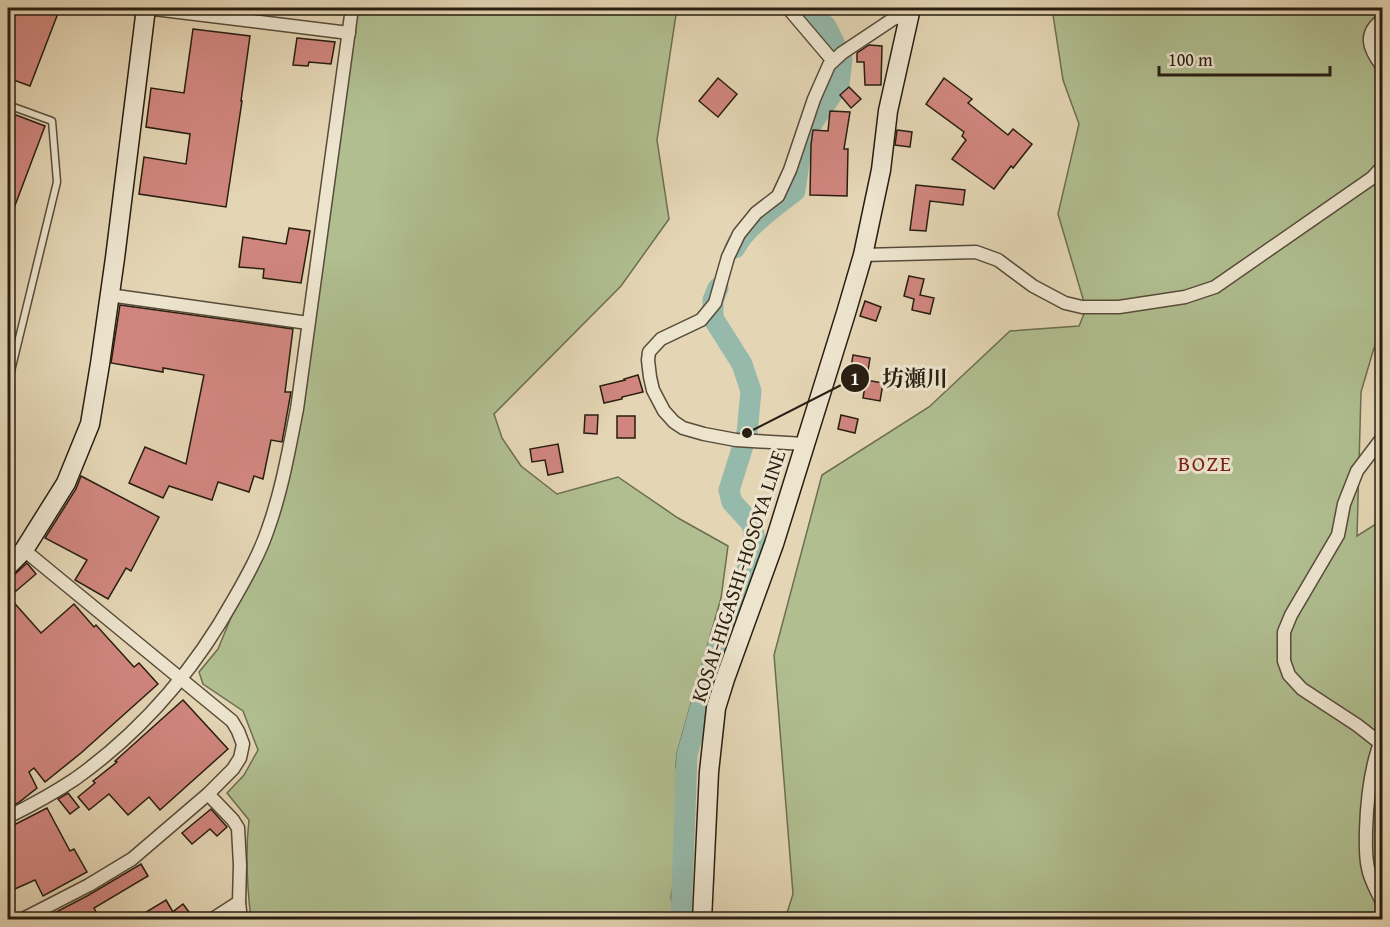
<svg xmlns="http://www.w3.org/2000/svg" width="1390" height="927" font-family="'Gentium Book Plus','Noto Serif JP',serif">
	<rect width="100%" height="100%" fill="#e4d5b4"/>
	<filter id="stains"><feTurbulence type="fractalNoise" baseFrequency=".00333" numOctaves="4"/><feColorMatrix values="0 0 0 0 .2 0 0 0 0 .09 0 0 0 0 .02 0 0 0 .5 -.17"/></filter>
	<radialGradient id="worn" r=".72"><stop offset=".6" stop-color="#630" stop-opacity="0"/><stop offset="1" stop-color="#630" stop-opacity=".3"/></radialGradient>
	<!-- green -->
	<g fill="#b0be90" stroke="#6c6e50" stroke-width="1.5">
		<path d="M 352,8 L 677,8 L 657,140 L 669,219 L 621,286 L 494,414 L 502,438 L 521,466 L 557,494 L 618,477 L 678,518 L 728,546 L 721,598 L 677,753 L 676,766 L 681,800 L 677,824 L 676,871 L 671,897 L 674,913 L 674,919 L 251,919 C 247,886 245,854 249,820 L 227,793 L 244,775 L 258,750 L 243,711 L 203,684 L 199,672 L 218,649 L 255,559 L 281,487 Z"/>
		<polygon points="1052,8 1382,8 1382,347 1374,348 1361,392 1357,536 1382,520 1382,919 785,919 793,894 774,655 822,475 929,407 1010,331 1079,326 1086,309 1058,214 1079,124 1063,80"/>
	</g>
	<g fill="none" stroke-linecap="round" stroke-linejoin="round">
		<!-- river -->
		<g stroke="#95b9aa" stroke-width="21">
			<path d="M 735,248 C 744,228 777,205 795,191 L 800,156 L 806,132 L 839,84 L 842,59 L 826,26 L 796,8"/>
			<polyline points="681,920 687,755 717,649 756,546 752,524 732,502 729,490 747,433 751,391 742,364 713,318 713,300 718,288"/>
		</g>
	</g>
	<!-- building -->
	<g fill="#d0867e" stroke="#281e11" stroke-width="1.5">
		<polygon points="8,8 60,8 30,86 8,78"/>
		<polygon points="193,29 250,36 241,101 242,101 226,207 139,194 144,157 186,164 190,134 146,127 151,88 184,93"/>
		<polygon points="297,38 335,42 331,64 309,62 308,66 293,65"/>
		<polygon points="869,45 882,46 881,85 865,85 864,62 857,62 857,53"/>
		<polygon points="718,78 737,94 718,117 699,101"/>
		<polygon points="944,78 972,99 968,103 1008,135 1013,129 1032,144 1013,168 1011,166 994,189 952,159 966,140 962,136 964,132 926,104"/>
		<polygon points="849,87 861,99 851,108 840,95"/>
		<polygon points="830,111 850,112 844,149 848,149 847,196 810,195 811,145 813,130 828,131"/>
		<polygon points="8,112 45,126 8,224"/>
		<polygon points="897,130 912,132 910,147 895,145"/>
		<polygon points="916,185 965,190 963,205 930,201 926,231 910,230"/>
		<polygon points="289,228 310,231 301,283 263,278 264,269 239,267 243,237 286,244"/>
		<polygon points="909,276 924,279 920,295 934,298 930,314 912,310 914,299 904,296"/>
		<polygon points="865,301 881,307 876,321 860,316"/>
		<polygon points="120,305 293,329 285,392 291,392 282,442 271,440 263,479 254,476 249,492 218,482 212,500 169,486 163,498 129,483 145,447 186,464 204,375 163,368 163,372 111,363"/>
		<polygon points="853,355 870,358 867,377 850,374"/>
		<polygon points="638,375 643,392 622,397 622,399 604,403 600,386 625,380 624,379"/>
		<polygon points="866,380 883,383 880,401 863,398"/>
		<polygon points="585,415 598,415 597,434 584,433"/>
		<polygon points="841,415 858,419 855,433 838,429"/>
		<rect x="617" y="416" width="18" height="22"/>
		<polygon points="558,444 563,472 548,475 545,460 532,462 530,449"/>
		<polygon points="81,476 159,517 131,571 126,568 108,599 75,580 87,560 45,538 76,489"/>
		<polygon points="27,563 36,574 9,597 41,633 74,604 94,627 96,625 134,667 139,663 158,684 81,753 45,782 34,768 29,772 37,788 18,803 8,808 8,577 15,574"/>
		<polygon points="183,700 228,749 160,810 149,797 128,815 109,794 89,810 78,797 95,783 93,781 117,762 115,761"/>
		<polygon points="68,793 79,807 70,814 58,799"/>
		<polygon points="47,808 70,851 74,849 87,872 43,896 35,880 8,892 8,828"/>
		<polygon points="211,809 227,827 217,836 210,829 192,844 182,833"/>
		<polygon points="141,864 148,876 94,908 100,920 41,920 87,896"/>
		<polygon points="166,900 173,912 159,920 133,920"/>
		<polygon points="183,904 195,920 181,920 174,911"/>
	</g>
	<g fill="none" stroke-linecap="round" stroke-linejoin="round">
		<!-- lane casing -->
		<g stroke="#574c3a" stroke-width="9">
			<polyline id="lane" points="8,105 52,121 57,182 11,371 8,376"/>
		</g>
		<!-- street casing -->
		<g stroke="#574c3a" stroke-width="15">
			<g id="street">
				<polyline points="146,8 349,33"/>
				<polyline points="788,8 833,61"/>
				<path d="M 1382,20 C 1363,34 1369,49 1382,66"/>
				<polyline points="863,255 976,252 998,260 1033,286 1065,303 1082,307 1119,307 1185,297 1215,287 1372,178 1382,167"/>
				<polyline points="109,295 308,323"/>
				<polyline points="805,444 736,440 704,434 683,428 674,422 664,411 653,390 650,377 648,360 649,352 661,339 701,320 715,303 728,257 739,234 756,213 778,196 790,170 814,99 829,65 842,53 893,19 909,14"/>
				<path d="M 1382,738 C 1370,767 1367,799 1366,830 C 1366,843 1365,856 1368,868 C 1370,880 1377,891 1382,902"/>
				<polyline points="1380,743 1357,725 1302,689 1289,675 1284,661 1284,632 1291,615 1338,535 1344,504 1357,471 1382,438"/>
				<polyline points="208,794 233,820 238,828 240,865 239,902 241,920"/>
				<path d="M 8,817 C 30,806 54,793 75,779 C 141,732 195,669 234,599 C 247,576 260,553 268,529 C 282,490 289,449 297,409 L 352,8"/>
				<polyline points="21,920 89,885 132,859 208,794 233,769 240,758 243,744 238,731 232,721 24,550"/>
				<polyline points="211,920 239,902"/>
			</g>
		</g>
		<!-- secondary casing -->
		<g stroke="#281e11" stroke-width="21">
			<g id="secondary">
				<polyline points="8,566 24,550 66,483 90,424 100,364 115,258 146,8"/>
				<polyline points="702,920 709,772 716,708 725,679 774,544 846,313 863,255 881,170 888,111 911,8"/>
			</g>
		</g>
		<!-- lane -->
		<use href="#lane" stroke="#ede4ce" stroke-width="6"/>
		<!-- street -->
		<use href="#street" stroke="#ede4ce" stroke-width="12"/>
		<!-- secondary -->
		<use href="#secondary" stroke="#ede4ce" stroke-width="18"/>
	</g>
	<g text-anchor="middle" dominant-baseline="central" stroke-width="6" stroke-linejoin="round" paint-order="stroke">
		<!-- street labels -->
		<g font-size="21" fill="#281e11" stroke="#ede4ce">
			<text transform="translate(738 576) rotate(-72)">KOSAI-HIGASHI-HOSOYA LINE</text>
		</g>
		<!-- neighbourhood labels -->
		<g font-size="22" letter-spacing="1.5" fill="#7a1f14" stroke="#ede4ce">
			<text x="1205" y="463">BOZE</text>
		</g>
	</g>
	<!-- callouts -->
	<path fill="none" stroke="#281e11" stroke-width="2" d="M747 433L855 378"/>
	<g fill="#281e11" stroke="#ede4ce" stroke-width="2">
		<circle cx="747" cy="433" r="6"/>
		<circle cx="855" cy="378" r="15"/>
	</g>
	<g font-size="18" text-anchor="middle" font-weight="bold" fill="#fff">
		<text x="855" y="385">1</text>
	</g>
	<g font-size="22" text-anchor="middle" font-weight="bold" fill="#281e11" stroke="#ede4ce" stroke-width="6" stroke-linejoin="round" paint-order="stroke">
		<text x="915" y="386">坊瀬川</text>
	</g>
	<!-- margin -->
	<rect width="1390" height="927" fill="none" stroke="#e4d5b4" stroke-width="30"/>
	<rect x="9" y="9" width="1372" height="909" fill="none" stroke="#281e11" stroke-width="3"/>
	<rect x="15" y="15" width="1360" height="897" fill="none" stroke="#281e11" stroke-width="1.5"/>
	<!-- scale -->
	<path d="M1159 66v9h171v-9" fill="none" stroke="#281e11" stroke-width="3"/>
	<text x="1168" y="66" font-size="18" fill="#281e11" stroke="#ede4ce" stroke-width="4.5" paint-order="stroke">100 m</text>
	<rect width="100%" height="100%" filter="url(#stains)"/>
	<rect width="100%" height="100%" fill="url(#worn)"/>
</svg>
